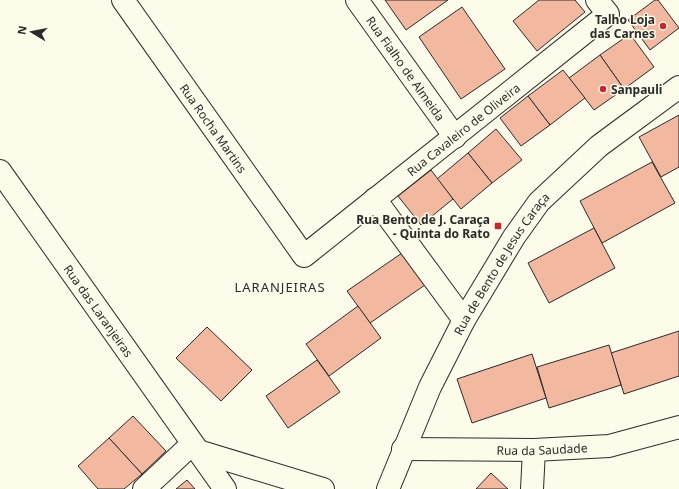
<svg xmlns="http://www.w3.org/2000/svg" width="679" height="489" font-family="'Noto Sans',sans-serif">
	<rect width="100%" height="100%" fill="#fdfbea"/>
	<!-- building -->
	<g fill="#f2b8a0" stroke="#2b2b2b">
		<polygon points="385,0 448,0 406,30"/>
		<polygon points="539,0 575,0 585,12 537,51 513,21"/>
		<polygon points="655,0 658,0 679,28 650,50 628,20"/>
		<polygon points="462,7 505,69 461,99 419,37"/>
		<polygon points="630,34 654,67 624,89 600,55"/>
		<polygon points="600,55 624,89 594,110 569,78"/>
		<polygon points="563,70 585,98 550,125 528,96"/>
		<polygon points="528,96 550,125 521,146 500,118"/>
		<polygon points="679,115 679,167 661,177 639,137"/>
		<polygon points="496,129 522,160 492,183 468,153"/>
		<polygon points="468,153 492,183 461,209 437,179"/>
		<polygon points="652,162 675,203 602,243 580,201"/>
		<polygon points="431,170 453,199 421,225 398,196"/>
		<polygon points="594,228 615,268 549,303 528,263"/>
		<polygon points="402,253 425,285 370,323 347,291"/>
		<polygon points="358,306 381,338 329,376 306,344"/>
		<polygon points="207,327 252,370 221,401 176,358"/>
		<polygon points="679,331 679,376 624,394 611,353"/>
		<polygon points="609,345 621,385 549,408 537,367"/>
		<polygon points="532,354 546,398 472,423 457,379"/>
		<polygon points="317,360 340,392 288,428 266,396"/>
		<polygon points="133,416 166,451 142,474 109,438"/>
		<polygon points="109,438 142,474 124,489 98,489 78,466"/>
		<polygon points="491,473 508,489 476,489"/>
		<polygon points="187,480 195,489 176,489"/>
	</g>
	<g fill="none" stroke-linecap="round" stroke-linejoin="round">
		<!-- minor casing -->
		<g stroke="#2b2b2b" stroke-width="24">
			<g id="minor">
				<path id="s1" d="M 123,0 L 304,256 L 608,14 L 597,0"/>
				<path id="s2" d="M 357,0 L 455,137"/>
				<path id="s3" d="M 0,171 L 225,489"/>
				<polyline points="375,199 464,320"/>
				<path id="s4" d="M 403,449 L 534,450 L 609,446 L 679,427"/>
				<polyline points="198,451 323,489"/>
				<polyline points="144,489 192,444"/>
				<polyline points="532,489 534,450"/>
			</g>
		</g>
		<!-- secondary casing -->
		<g stroke="#2b2b2b" stroke-width="24">
			<g id="secondary">
				<path id="s5" d="M 388,489 L 430,387 L 464,320 L 514,237 L 539,202 L 599,146 L 679,87"/>
			</g>
		</g>
		<!-- minor -->
		<use href="#minor" stroke="#fdfbea" stroke-width="22"/>
		<!-- secondary -->
		<use href="#secondary" stroke="#fdfbea" stroke-width="22"/>
	</g>
	<!-- markers -->
	<g fill="#c62828" stroke="#fdfbea" stroke-width="1.5">
		<circle cx="663" cy="26" r="4"/>
		<circle cx="603" cy="89" r="4"/>
		<rect x="494" y="222" width="8" height="8" rx="2"/>
	</g>
	<g text-anchor="middle" dominant-baseline="central" stroke-width="3" stroke-linejoin="round" paint-order="stroke">
		<!-- poi labels -->
		<g font-size="12" font-weight="bold" fill="#2b2b2b" stroke="#fdfbea" text-anchor="end">
			<text x="655" y="19">Talho Loja<tspan x="655" dy="14">das Carnes</tspan></text>
			<text x="611" y="89" text-anchor="start">Sanpauli</text>
			<text x="490" y="219">Rua Bento de J. Caraça<tspan x="490" dy="14">- Quinta do Rato</tspan></text>
		</g>
		<!-- street labels -->
		<g font-size="12" fill="#2b2b2b" stroke="#fdfbea">
			<text stroke="none"><textPath href="#s2" startOffset="84">Rua Fialho de Almeida</textPath></text>
			<text stroke="none"><textPath href="#s1" startOffset="157">Rua Rocha Martins</textPath></text>
			<text stroke="none"><textPath href="#s1" startOffset="517">Rua Cavaleiro de Oliveira</textPath></text>
			<text stroke="none"><textPath href="#s5" startOffset="253">Rua de Bento de Jesus Caraça</textPath></text>
			<text stroke="none"><textPath href="#s3" startOffset="171">Rua das Laranjeiras</textPath></text>
			<text stroke="none"><textPath href="#s4" startOffset="139">Rua da Saudade</textPath></text>
		</g>
		<!-- neighbourhood labels -->
		<g font-size="13" letter-spacing="1" fill="#2b2b2b" stroke="#fdfbea">
			<text x="280" y="287">LARANJEIRAS</text>
		</g>
	</g>
	<!-- north arrow -->
	<g transform="translate(32 32) rotate(280)" stroke="#fdfbea" stroke-width="3" paint-order="stroke">
	<path d="M0-3L7 15L0 10L-7 15Z" fill="#2b2b2b"/>
	<text y="-6" font-size="11" font-weight="bold" text-anchor="middle" fill="#2b2b2b">N</text>
	</g>
</svg>
